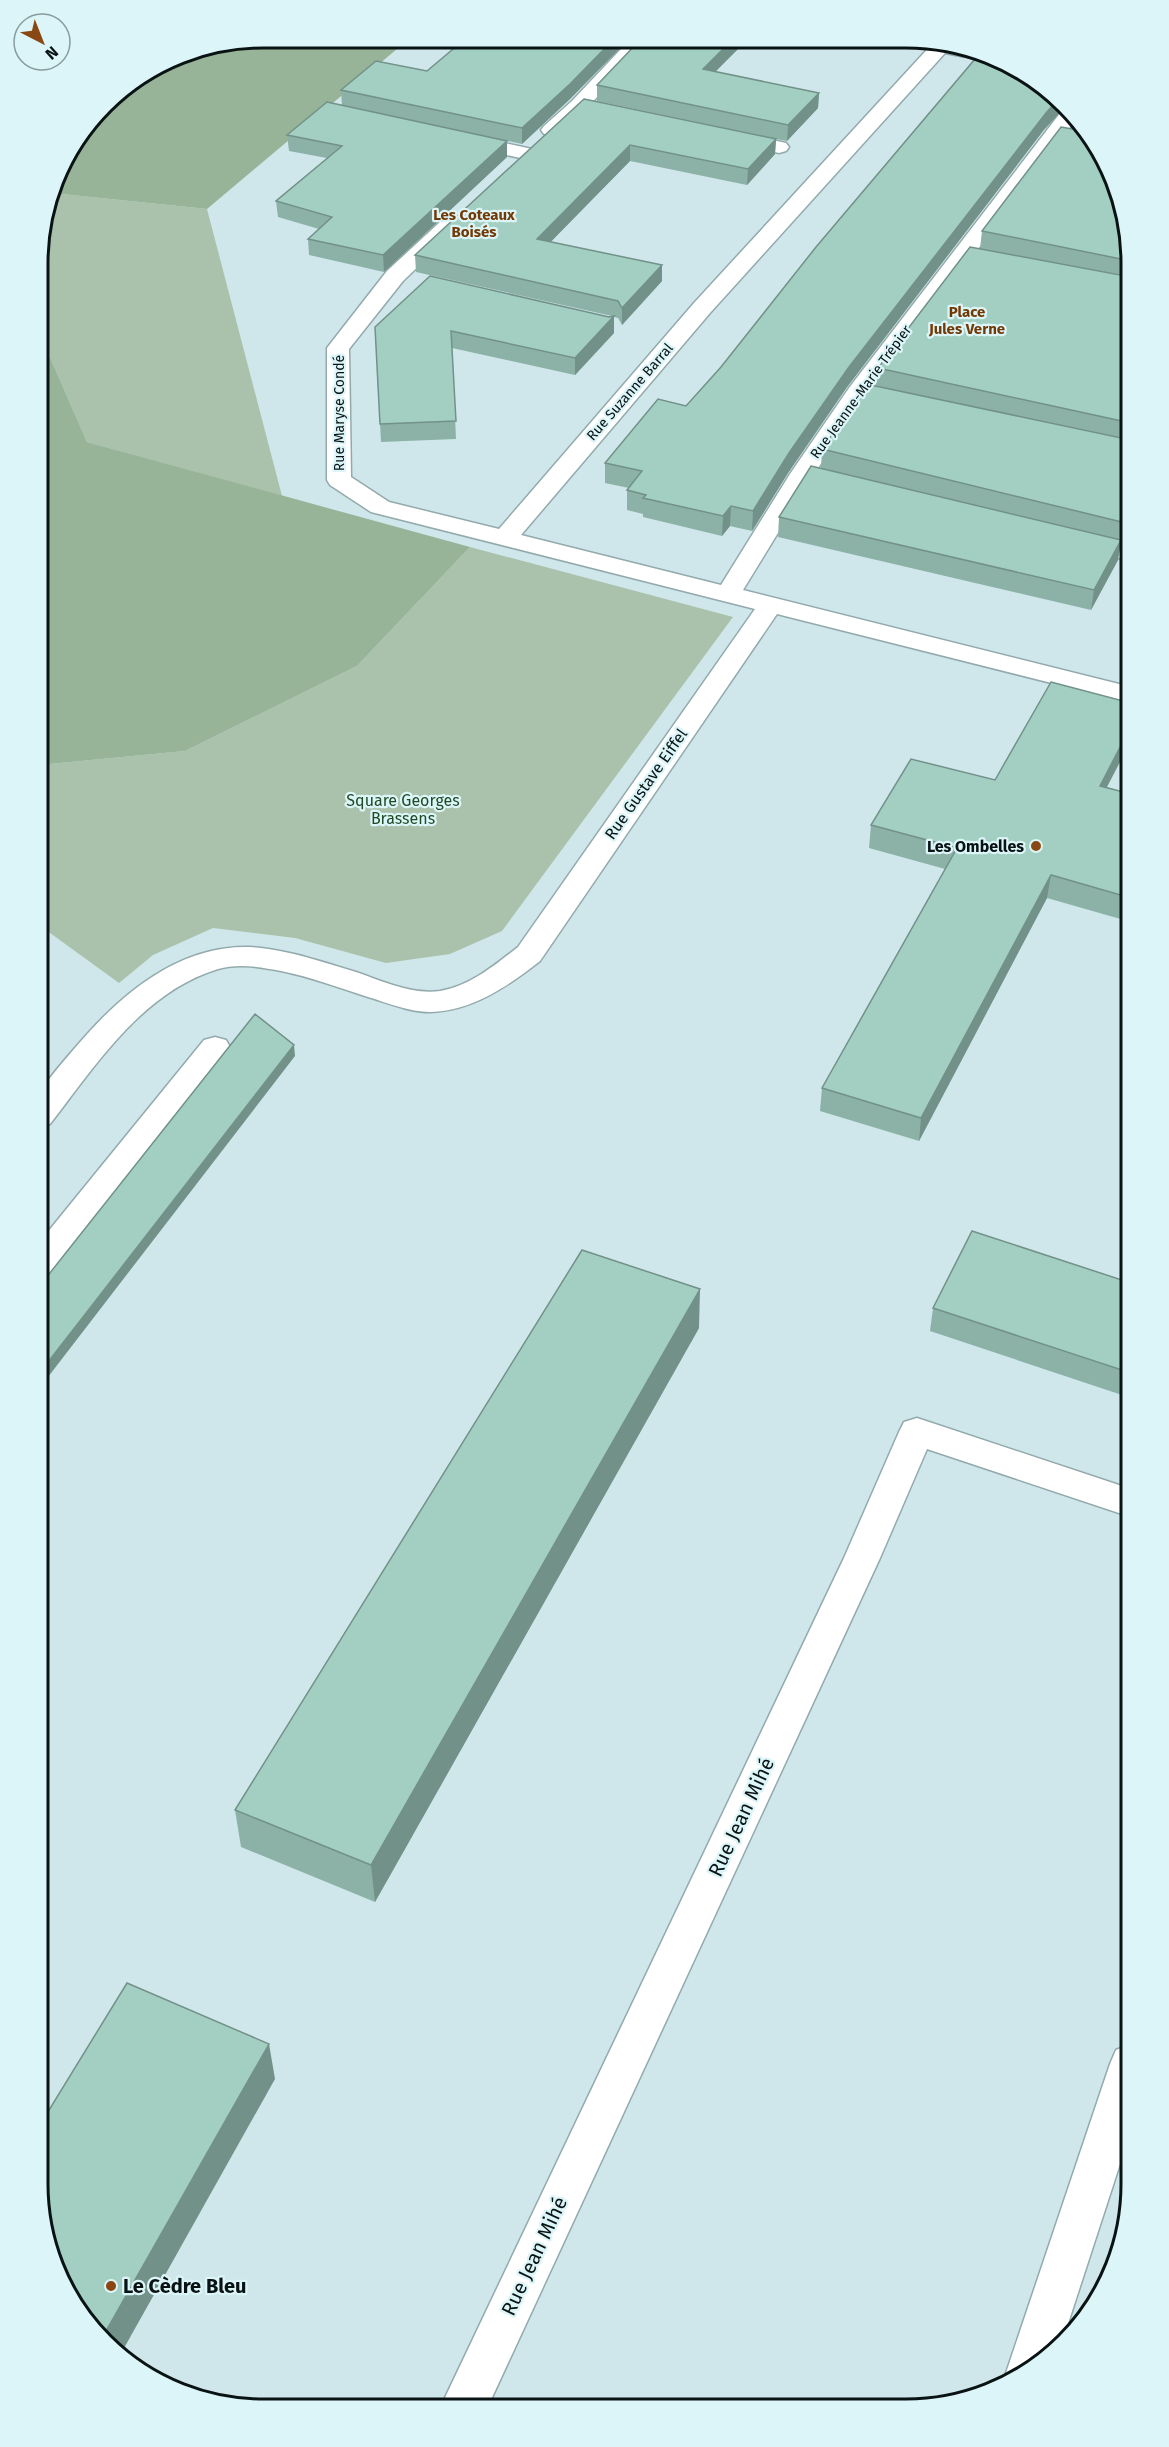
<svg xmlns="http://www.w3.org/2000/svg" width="1169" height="2447" font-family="'Fira Sans',sans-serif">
	<rect width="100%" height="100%" fill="#cfe7eb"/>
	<!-- green -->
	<g fill="#aac2ab">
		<polygon points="52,193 207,209 282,496 87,442 39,332 39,234"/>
		<polygon points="470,547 733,617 502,931 450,954 386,963 295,938 213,928 153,955 119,983 39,925 39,765 185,751 357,666"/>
	</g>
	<!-- forest -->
	<g fill="#98b498">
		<polygon points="263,38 410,38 207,209 52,193 61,163 114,94 177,55"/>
		<polygon points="39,332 87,442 470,547 357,666 185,751 39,765"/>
	</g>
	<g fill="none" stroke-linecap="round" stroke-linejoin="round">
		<!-- minor casing -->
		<g stroke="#93aaad" stroke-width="3">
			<g id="minor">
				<path d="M 934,42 L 951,42 L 1001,59 L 993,62 L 945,53 L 710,313 L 521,535 L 721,585 L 790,474 L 849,388 L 1064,108 L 1067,107 L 1077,118 L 866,397 L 814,474 L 743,590 L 1131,687 L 1131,703 L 777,614 L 540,961 C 508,986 472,1011 430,1012 C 409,1012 388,1003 368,997 C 340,988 311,977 281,971 C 261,967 238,963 218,969 C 142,992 96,1065 50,1124 L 39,1127 C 39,1118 36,1103 39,1095 C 42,1085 81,1041 90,1031 C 131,986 185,945 250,947 C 286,949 322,962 356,972 C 382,981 412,995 440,991 C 470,986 495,965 518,947 L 755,609 L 371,512 L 330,485 L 327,480 L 327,348 L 387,271 L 440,222 L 448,221 L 456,222 L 459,227 L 403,281 L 349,349 L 351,477 L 389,502 L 499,529 L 694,303 Z"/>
				<polygon points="629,46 636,48 639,52 586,109 558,134 544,134 541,130 544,126 572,101 622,48"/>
				<polygon points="730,131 786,143 789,147 786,151 779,153 723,141 720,137 723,133"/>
				<polygon points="462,134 532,149 535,153 532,157 525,159 455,144 452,140 455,136"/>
				<polygon points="1075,533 1131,547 1131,561 1066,545 1063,540 1066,535"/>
				<polygon points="215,1037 226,1040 230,1047 226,1054 50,1277 38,1280 38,1244 204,1040"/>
				<polygon points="917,1418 1131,1489 1131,1517 927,1449 880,1558 489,2404 442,2404 844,1558 899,1432 904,1422"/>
				<polygon points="1131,2044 1131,2130 1061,2345 1031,2372 1009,2382 1006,2373 1110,2064 1116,2050"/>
			</g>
		</g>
		<!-- minor -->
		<use href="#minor" fill="#fff" fill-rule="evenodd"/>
	</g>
	<!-- wall -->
	<g fill="#8cb2a7">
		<polygon points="465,39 628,40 570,99 522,144 384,115 507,141 507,157 384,272 309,255 308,239 319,229 278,217 276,201 327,158 289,151 287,135 342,105 341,90 427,71"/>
		<polygon points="640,40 747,40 715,72 819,93 818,108 787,141 776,139 775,154 747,185 630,161 550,242 662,281 622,325 618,318 614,317 614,333 575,375 452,348 456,439 381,442 375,327 612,316 416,272 415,255 584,99 740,131 597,101 597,85"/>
		<polygon points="1072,113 1094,138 1124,204 1131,263 1131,536 1127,544 1121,542 1118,560 1091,610 778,537 779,517 821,468 822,449 876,386 878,368 980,249 982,231 1070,129"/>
		<polygon points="1043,131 847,387 788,473 752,531 730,526 722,536 643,517 643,514 627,510 627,490 629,488 605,483 605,463 686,406"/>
		<polygon points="995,780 1107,787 1131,794 1131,922 1047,898 919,1141 820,1111 822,1088 945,869 869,848 871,825"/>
		<polygon points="1131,1283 1131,1398 930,1331 933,1308"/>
		<polygon points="699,1328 375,1902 241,1847 235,1810"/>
	</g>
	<!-- shaded-wall -->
	<g fill="#729188">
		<polygon points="613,40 628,40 570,99 522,144 522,128"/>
		<polygon points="732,40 747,40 702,85 703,69"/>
		<polygon points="819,93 818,108 787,141 788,125"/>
		<polygon points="1059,98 1066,106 1043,131 847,387 788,473 752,531 753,511 789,453 849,367 1046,113"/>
		<polygon points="776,139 775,154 747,185 748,169"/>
		<polygon points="507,141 507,157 384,272 383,255"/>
		<polygon points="630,145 630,161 537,256 537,239"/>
		<polygon points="662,265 662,281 622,325 622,308"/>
		<polygon points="614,316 614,333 575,375 575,358"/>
		<polygon points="731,506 730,526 722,536 723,516"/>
		<polygon points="1131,521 1131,536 1127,544 1130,524"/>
		<polygon points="1121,540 1118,560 1091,610 1094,590"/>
		<polygon points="1131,726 1131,741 1096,808 1100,786"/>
		<polygon points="1051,875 1047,898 919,1141 921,1118"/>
		<polygon points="294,1045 295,1056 38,1390 38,1375"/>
		<polygon points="700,1289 699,1328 375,1902 371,1865"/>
		<polygon points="269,2044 275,2079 119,2357 114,2353 102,2338"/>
	</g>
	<!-- building -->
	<g fill="#a3cfc2" stroke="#729188" stroke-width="1.5">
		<polygon points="465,39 613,40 570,84 522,128 341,90 376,61 427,71"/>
		<polygon points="640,40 732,40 703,69 819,93 788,125 597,85"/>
		<polygon points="981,52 1006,61 1055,94 1059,98 1046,113 849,367 789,453 753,511 731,506 723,516 643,498 646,495 627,490 642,471 605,463 658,399 686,406 721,367 816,247"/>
		<polygon points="584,99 776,139 748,169 630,145 537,239 662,265 622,308 618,301 415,255"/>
		<polygon points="327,102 507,141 383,255 308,239 332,217 276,201 342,146 287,135"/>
		<polygon points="1061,127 1089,132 1094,138 1124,204 1131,261 982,231"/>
		<polygon points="970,247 1131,277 1131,423 878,368"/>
		<polygon points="430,276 609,317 614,316 575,358 451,331 456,421 380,424 375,327"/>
		<polygon points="866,384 1131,440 1131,521 1130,524 822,449"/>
		<polygon points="811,466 1121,540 1094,590 779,517"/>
		<polygon points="1051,682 1131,703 1131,726 1100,786 1131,794 1131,898 1051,875 921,1118 822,1088 957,848 871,825 911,759 995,780"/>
		<polygon points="255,1014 294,1045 38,1375 38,1288"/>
		<polygon points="972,1231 1131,1283 1131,1373 933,1308"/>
		<polygon points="582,1250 700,1289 371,1865 235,1810"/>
		<polygon points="127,1983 269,2044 102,2338 68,2297 45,2243 38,2184 38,2128"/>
	</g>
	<!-- markers -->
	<g fill="#894813" stroke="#dcf5f8" stroke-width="2">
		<circle cx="1036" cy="846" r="6"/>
		<circle cx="111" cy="2286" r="6"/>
	</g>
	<g text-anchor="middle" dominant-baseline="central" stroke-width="4.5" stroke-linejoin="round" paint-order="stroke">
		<!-- far-street labels -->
		<g font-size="14" fill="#0a1314" stroke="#dcf5f8">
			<text transform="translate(630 392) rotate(-49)">Rue Suzanne Barral</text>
			<text transform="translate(861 392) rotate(-54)">Rue Jeanne-Marie Trépier</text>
			<text transform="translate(339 413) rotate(-90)">Rue Maryse Condé</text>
		</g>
		<!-- far-neighbourhood labels -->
		<g font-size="15" font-weight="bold" fill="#733905" stroke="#dcf5f8">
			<text x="474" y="215">Les Coteaux<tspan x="474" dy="17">Boisés</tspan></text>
			<text x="967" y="312">Place<tspan x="967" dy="17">Jules Verne</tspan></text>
		</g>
		<!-- street labels -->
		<g font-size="16" fill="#0a1314" stroke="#dcf5f8">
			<text transform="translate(646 784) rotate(-55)">Rue Gustave Eiffel</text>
		</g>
		<!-- park labels -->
		<g font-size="16" fill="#204a24" stroke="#dcf5f8">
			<text x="403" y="800">Square Georges<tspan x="403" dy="18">Brassens</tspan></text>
		</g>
		<!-- poi labels -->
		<g font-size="16" font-weight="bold" fill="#0a1314" stroke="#dcf5f8" text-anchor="end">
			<text x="1024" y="846">Les Ombelles</text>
		</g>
		<!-- near-street labels -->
		<g font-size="20" fill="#0a1314" stroke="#dcf5f8">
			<text transform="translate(741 1817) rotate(-65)">Rue Jean Mihé</text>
			<text transform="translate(534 2256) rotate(-65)">Rue Jean Mihé</text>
		</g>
		<!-- near-poi labels -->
		<g font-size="20" font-weight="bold" fill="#0a1314" stroke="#dcf5f8" text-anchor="start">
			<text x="123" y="2286">Le Cèdre Bleu</text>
		</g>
	</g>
	<!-- crop -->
	<path d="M0 0H1169V2447H0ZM263 48H906A215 215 0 0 1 1121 263V2184A215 215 0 0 1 906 2399H263A215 215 0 0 1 48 2184V263A215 215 0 0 1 263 48Z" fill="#dcf5f8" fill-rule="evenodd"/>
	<path fill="none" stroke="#0a1314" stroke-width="3" d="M263 48H906A215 215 0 0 1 1121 263V2184A215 215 0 0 1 906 2399H263A215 215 0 0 1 48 2184V263A215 215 0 0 1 263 48Z"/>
	<!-- north arrow -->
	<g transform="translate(42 42) rotate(138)"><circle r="28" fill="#dcf5f8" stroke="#889b9d" stroke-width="1.5"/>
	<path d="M0-4.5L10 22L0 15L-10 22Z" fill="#894813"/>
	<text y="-9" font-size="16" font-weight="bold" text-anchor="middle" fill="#0a1314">N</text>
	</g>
</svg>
